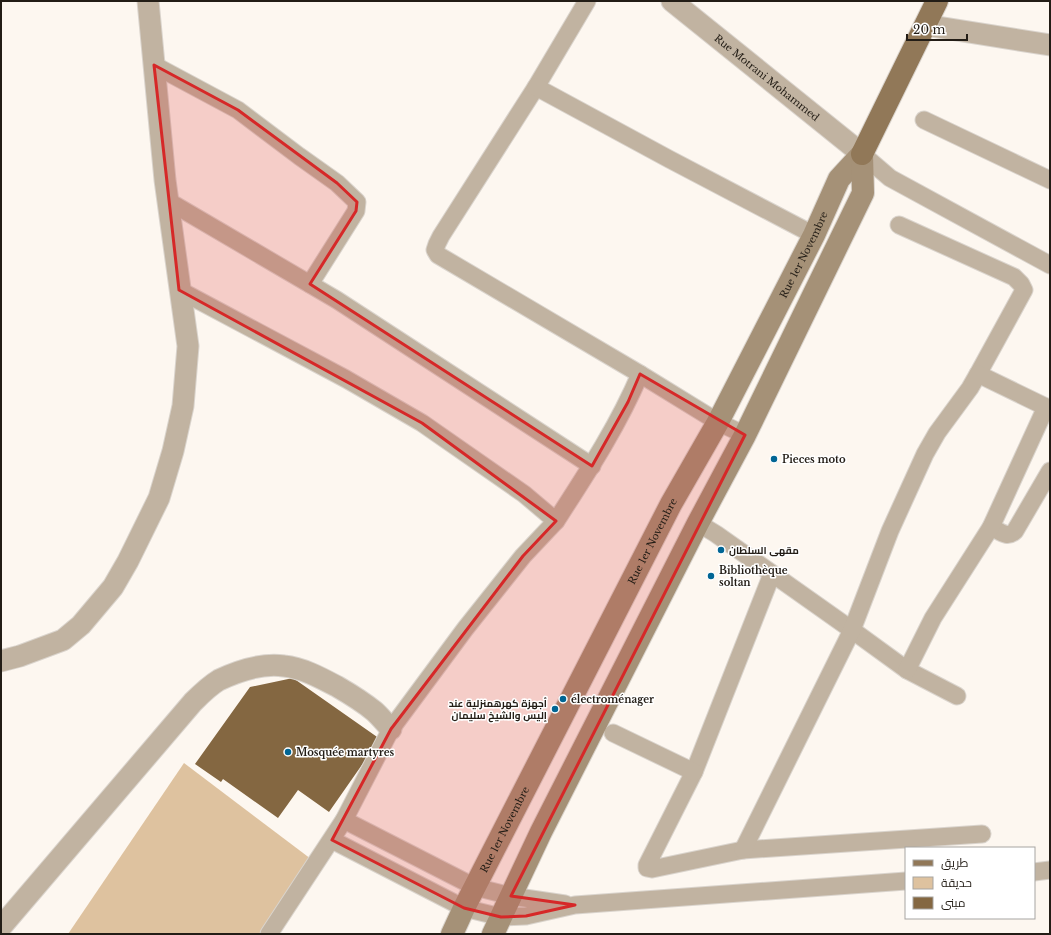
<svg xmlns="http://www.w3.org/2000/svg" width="1051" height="935" font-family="'Libre Baskerville',Cairo,serif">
	<rect width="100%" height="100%" fill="#fdf7f0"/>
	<!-- green -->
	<polygon fill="#dec29f" points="184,763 311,859 262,934 68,934"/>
	<!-- building -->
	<polygon fill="#846741" points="293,678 380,739 329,812 298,790 278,818 223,779 221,782 195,764 250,687"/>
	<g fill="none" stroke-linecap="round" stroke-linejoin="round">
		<!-- minor casing -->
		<g stroke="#dad4cd" stroke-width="19">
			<g id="minor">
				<polyline points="587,1 536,87 441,236 437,244 435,250 438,255 640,374 718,422 745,435"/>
				<polyline points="154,65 238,110 299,156 337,183 357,202 356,211 310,284"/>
				<polyline points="536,87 669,159 814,235"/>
				<polyline points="924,120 1050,180"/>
				<polyline points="862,154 890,178 1050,265"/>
				<polyline points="168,201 337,300 592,466"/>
				<polyline points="899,225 1014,277 1021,284 1024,290 978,374"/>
				<polyline points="179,290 346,379 422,423 524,494 556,521 523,556 465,629 391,729 344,820 269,934"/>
				<path d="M 556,521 C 587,473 618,426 640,374"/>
				<polyline points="698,523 716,534 852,630 907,670 957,696"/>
				<path d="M 991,527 C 1000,531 1007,539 1015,531 L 1050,471"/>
				<polyline points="772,574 694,772 647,865 647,868 652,869 743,850 982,834"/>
				<polyline points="907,670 933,618 991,527 1046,407 1050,409"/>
				<polyline points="613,733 694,772"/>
				<polyline points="344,820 475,887 511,896 565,904"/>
				<polyline points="332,840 464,908 501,917 526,916 575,905 906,881"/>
				<polyline points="743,850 852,630 890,531 925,454 937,433 970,388 978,374 1046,407"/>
				<polyline points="1034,872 1050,870"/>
			</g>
		</g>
		<!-- tertiary casing -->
		<g stroke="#dad4cd" stroke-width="23">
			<g id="tertiary">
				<path id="s1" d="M 672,1 L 862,154"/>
				<polyline points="925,25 1050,45"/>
				<polyline points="1,661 20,656 63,640 81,625 113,587 128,561 159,498 173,451 183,406 188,346 165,180 148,1"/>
				<path d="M 1,927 L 193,702 C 201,694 209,686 219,680 C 238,671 263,663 284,666 C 303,668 321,678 338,687 C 350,694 363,702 374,711 C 380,716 385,723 391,729"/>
			</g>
		</g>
		<!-- secondary casing -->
		<g stroke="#dad4cd" stroke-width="24">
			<g id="secondary">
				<path id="s2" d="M 452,934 L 464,908 L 671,504 L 718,422 L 814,235 L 839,179 L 862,154"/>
				<polyline points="493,934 541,832 698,523 745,435 863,193 862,154"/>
			</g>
		</g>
		<!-- primary casing -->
		<g stroke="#dad4cd" stroke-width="24">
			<polyline id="primary" points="862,154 937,1"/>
		</g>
		<!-- minor -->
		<use href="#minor" stroke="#c1b3a1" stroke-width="17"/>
		<!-- tertiary -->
		<use href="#tertiary" stroke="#c1b3a1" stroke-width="21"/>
		<!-- secondary -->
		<use href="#secondary" stroke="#a59177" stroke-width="22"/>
		<!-- primary -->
		<use href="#primary" stroke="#917858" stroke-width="22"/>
	</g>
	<!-- marked area -->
	<path fill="#d62828" fill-opacity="0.2" stroke="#d62828" stroke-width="3" stroke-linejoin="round" d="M 154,65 L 238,110 L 337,183 L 357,202 L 356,211 L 310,284 L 592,466 L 628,402 L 640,374 L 745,435 L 511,896 L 575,905 L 526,916 L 501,917 L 464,908 L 332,840 L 391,729 L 523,556 L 556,521 L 422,423 L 179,290 Z"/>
	<!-- markers -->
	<g fill="#006594" stroke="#fff" stroke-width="1.5">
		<circle cx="774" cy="459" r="4"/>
		<circle cx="721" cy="550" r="4"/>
		<circle cx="711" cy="576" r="4"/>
		<circle cx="563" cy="699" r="4"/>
		<circle cx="555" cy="709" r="4"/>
		<circle cx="288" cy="752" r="4"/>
	</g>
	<g text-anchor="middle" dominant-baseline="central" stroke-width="3" stroke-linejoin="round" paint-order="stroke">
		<!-- street labels -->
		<g font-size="10" fill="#231d16" stroke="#fff">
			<text stroke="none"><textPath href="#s1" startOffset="122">Rue Motrani Mohammed</textPath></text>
			<text stroke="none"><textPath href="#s2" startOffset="765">Rue 1er Novembre</textPath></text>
			<text stroke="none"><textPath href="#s2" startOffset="441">Rue 1er Novembre</textPath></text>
			<text stroke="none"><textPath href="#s2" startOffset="117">Rue 1er Novembre</textPath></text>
		</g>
		<!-- poi labels -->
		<g font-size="10" font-weight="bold" fill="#231d16" stroke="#fff" text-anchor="start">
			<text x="782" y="459">Pieces moto</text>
			<text x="729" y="550">مقهى السلطان</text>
			<text x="719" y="570">Bibliothèque<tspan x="719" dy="12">soltan</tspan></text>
			<text x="571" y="699">électroménager</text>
			<text x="547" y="703" text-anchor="end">أجهزة كهرهمنزلية عند<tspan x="547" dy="12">إليس والشيخ سليمان</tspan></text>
			<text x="296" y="752">Mosquée martyres</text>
		</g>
	</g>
	<!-- border -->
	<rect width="1051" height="935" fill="none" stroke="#231d16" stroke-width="4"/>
	<!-- legend -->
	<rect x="905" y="847" width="130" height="72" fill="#ffffff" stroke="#a7a5a2"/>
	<rect x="913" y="860" width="20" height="6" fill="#917858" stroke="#a7a5a2"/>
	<text x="941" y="867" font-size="12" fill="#231d16">طريق</text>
	<rect x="913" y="877" width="20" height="12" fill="#dec29f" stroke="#a7a5a2"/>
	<text x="941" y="887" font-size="12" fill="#231d16">حديقة</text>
	<rect x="913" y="897" width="20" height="12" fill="#846741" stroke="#a7a5a2"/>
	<text x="941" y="907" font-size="12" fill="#231d16">مبنى</text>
	<!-- scale -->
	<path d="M907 34v6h60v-6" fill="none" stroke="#231d16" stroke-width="2"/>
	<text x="913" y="34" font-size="12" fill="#231d16" stroke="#ffffff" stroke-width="3" paint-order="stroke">20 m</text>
</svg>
